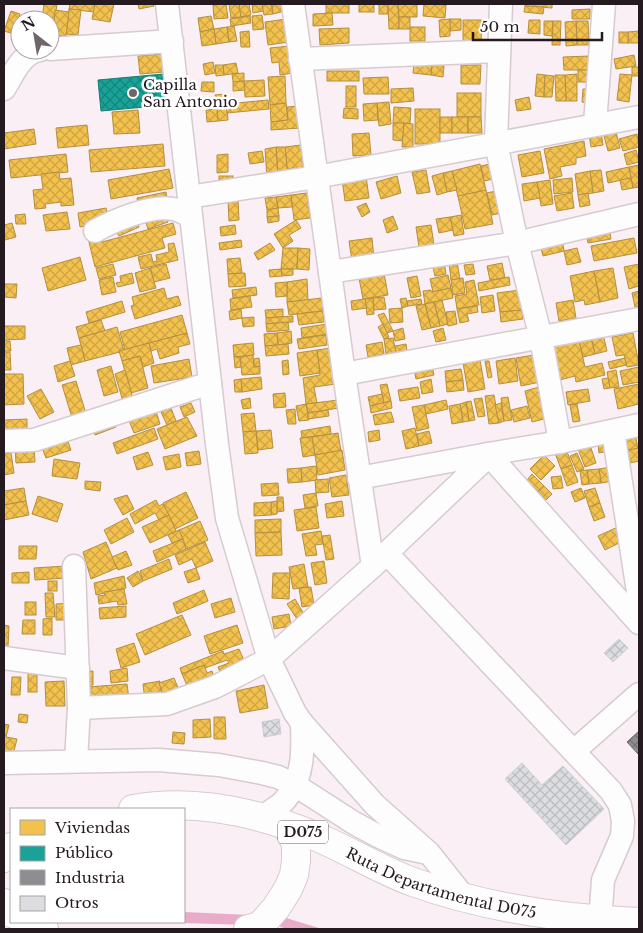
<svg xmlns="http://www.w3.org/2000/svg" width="643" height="933" font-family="'Libre Baskerville',serif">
	<defs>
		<pattern id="homes-cross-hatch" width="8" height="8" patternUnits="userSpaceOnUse" patternTransform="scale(1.25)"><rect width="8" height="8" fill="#f2c14e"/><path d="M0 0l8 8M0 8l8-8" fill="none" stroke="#cfa544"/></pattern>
		<pattern id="public-cross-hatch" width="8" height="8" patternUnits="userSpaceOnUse" patternTransform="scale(1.25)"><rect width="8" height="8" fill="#17a398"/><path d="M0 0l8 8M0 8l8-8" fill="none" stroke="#15847b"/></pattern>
		<pattern id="industry-cross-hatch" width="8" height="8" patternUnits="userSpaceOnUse" patternTransform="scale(1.25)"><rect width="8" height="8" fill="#8d8d92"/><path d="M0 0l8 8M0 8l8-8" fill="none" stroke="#737277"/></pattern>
		<pattern id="building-cross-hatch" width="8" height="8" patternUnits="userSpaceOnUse" patternTransform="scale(1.25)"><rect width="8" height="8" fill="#dbdde0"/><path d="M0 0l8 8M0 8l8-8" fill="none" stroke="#bcbdc0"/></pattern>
	</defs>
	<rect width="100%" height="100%" fill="#faeff4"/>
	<!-- water -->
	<g fill="#e8acc9">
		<polygon points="184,912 250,915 247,925 151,922 184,922"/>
		<polygon points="283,917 322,929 288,929 280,927"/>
	</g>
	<!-- homes -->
	<g fill="url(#homes-cross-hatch)" stroke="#b48f40">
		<polygon points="44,4 57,4 52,40 50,40 50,20 42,20"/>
		<polygon points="70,4 95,4 94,12 69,9"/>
		<polygon points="95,4 114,4 110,22 92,19"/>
		<polygon points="138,4 154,4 154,6 139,9"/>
		<polygon points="226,4 228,18 214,19 213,5"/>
		<polygon points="229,4 239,4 241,17 231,18"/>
		<polygon points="239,4 249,4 251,15 241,17"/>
		<polygon points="252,4 262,4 264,11 253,13"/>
		<polygon points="262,4 271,4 273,14 264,15"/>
		<polygon points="272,4 284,4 285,11 273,14"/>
		<rect x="326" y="4" width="23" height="9"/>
		<rect x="359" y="4" width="15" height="8"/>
		<rect x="379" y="4" width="9" height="10"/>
		<polygon points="388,4 398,4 399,29 389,29"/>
		<polygon points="398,4 417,4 417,17 399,17"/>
		<polygon points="424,4 446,5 445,18 423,16"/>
		<polygon points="525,4 552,4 552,8 525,6"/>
		<polygon points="525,6 544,7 543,14 524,12"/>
		<polygon points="69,9 81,10 78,35 66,34"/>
		<polygon points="590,9 590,19 572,19 572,10"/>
		<polygon points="55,10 69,12 66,36 53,35"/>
		<polygon points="11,11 20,14 17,23 20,24 20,36 4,31"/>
		<polygon points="332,13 333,25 313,26 313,14"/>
		<polygon points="262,15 264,29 253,30 252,16"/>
		<polygon points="211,16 214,29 200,32 198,18"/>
		<polygon points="250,16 251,23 231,26 230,19"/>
		<rect x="399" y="17" width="11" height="12"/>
		<polygon points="286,19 289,42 268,45 265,22"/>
		<polygon points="450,19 461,19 461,30 450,31"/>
		<polygon points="450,19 450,36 440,37 439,20"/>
		<polygon points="463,20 482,20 481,41 463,41"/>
		<polygon points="529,20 540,20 540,34 528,33"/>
		<polygon points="544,21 553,21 552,36 544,35"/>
		<polygon points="553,21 561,21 560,45 552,45"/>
		<polygon points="576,21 588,21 589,45 577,45"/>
		<polygon points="576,21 577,45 566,46 565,22"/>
		<polygon points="234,26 237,41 229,42 227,27"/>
		<polygon points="227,27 229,42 216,44 214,29"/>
		<rect x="410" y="27" width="15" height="14"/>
		<polygon points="349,28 349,43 320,45 319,29"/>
		<polygon points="214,29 216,44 202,46 200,32"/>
		<polygon points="249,31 250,47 241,47 240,32"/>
		<polygon points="639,31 639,43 628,43 628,32"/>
		<rect x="619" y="32" width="9" height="11"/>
		<polygon points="290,46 293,73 280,75 279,62 272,63 270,48"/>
		<polygon points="162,54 164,72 140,74 138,56"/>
		<polygon points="634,55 636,66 616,69 614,59"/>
		<polygon points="590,56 591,70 564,70 563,57"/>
		<polygon points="213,62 215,73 205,75 203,64"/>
		<polygon points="236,63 238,73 224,75 223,65"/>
		<polygon points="414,63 432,65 431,75 413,73"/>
		<polygon points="215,65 223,65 224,75 216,76"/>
		<polygon points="432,65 444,66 443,77 431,75"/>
		<polygon points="461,65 481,65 480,84 461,84"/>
		<rect x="632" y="67" width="7" height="9"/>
		<rect x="578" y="70" width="13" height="12"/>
		<rect x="327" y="71" width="32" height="10"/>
		<polygon points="244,73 244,81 233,82 232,74"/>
		<polygon points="537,74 545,75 544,97 535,96"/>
		<polygon points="577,74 577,101 566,101 565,75"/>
		<polygon points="620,74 632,75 629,102 617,100"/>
		<polygon points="545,75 554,76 552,97 544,97"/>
		<polygon points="555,75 565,75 566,101 556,101"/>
		<polygon points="285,76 286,103 270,105 268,77"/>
		<polygon points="388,77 389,94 364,94 363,78"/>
		<polygon points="264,80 265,96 245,97 244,81"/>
		<polygon points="244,81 245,90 233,91 233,82"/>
		<polygon points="202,82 214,82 214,92 201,91"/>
		<rect x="346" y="86" width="10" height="21"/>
		<polygon points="413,88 414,101 391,103 391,89"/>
		<polygon points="583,89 588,89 588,103 582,102"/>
		<rect x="457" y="93" width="24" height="24"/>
		<polygon points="226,94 228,120 218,121 215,95"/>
		<polygon points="529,97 531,109 517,111 515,100"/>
		<polygon points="268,100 269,109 227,113 226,104"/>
		<polygon points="216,101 217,109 208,110 207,102"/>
		<polygon points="389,102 391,124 379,126 377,103"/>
		<polygon points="286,103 288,120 271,122 270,105"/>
		<polygon points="377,103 378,120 364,121 363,104"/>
		<polygon points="298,106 300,128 271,130 271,122 288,120 287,107"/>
		<polygon points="394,107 411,108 410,124 393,123"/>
		<polygon points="344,108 358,109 358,119 343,118"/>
		<polygon points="217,109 218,121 207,122 206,110"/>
		<rect x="415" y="109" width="25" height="35"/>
		<polygon points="138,110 140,133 114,134 112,112"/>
		<rect x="440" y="117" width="12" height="16"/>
		<rect x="452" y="117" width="16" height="16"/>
		<polygon points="468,117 481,117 482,133 468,133"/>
		<polygon points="393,123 404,123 403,141 393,140"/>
		<polygon points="404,123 413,124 413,147 402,147"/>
		<polygon points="87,125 89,145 58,148 56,128"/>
		<polygon points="34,129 36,144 4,149 4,133"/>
		<polygon points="601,132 603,145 591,147 589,134"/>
		<polygon points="616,132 620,148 608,151 604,136"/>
		<polygon points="369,133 371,155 353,156 352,134"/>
		<polygon points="637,134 639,147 623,151 619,139"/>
		<polygon points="584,141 586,156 576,158 576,164 560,167 562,176 550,179 544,149"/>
		<polygon points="163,144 165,166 91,172 89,150"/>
		<polygon points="301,145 303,167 287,169 285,147"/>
		<polygon points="276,147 285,147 288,176 278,177"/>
		<polygon points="276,147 278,177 267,178 265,149"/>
		<polygon points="636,150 639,162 627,165 624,154"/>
		<polygon points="262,151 264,162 250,164 248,153"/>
		<polygon points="540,151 544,173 522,177 518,155"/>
		<polygon points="66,154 68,172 11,178 9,160"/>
		<polygon points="228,154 228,172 217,173 217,155"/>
		<polygon points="494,163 498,178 484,181 481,166"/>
		<polygon points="480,164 486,190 458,197 452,171"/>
		<polygon points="639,165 639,187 633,188 629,167"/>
		<polygon points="629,167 631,178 608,183 606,172"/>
		<polygon points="169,169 173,188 111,199 108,180"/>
		<polygon points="426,170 430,192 417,194 412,172"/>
		<polygon points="601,170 604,191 593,193 590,171"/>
		<polygon points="452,171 457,190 447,192 443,173"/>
		<polygon points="590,171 593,193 578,195 575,174"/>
		<polygon points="59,172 60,179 71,178 74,205 61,206 61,202 45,204 46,208 35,209 33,190 43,189 41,174"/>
		<polygon points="443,173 447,192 437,195 432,176"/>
		<rect x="219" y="176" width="14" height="8"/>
		<polygon points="366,176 369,198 345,201 342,179"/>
		<polygon points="397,176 401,193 381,199 376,182"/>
		<polygon points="572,178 573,192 554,194 553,180"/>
		<polygon points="631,178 633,188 622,190 620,180"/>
		<polygon points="550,180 553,204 541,206 537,182"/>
		<polygon points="537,182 540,198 524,201 522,184"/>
		<polygon points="486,190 493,224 465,229 458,196"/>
		<polygon points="500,190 505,212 492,215 487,193"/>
		<polygon points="166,192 168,204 139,210 137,198"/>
		<polygon points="307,193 310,218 294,220 291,195"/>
		<polygon points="572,193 574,208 557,211 554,196"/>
		<polygon points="588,193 590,205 580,207 578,195"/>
		<polygon points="291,195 292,207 278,208 276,197"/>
		<polygon points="276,197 278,208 267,210 265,198"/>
		<polygon points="238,199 239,220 229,221 228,200"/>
		<polygon points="366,203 370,212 362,217 357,207"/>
		<polygon points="106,208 108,217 101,223 80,227 78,213"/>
		<polygon points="278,208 279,216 267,217 267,210"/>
		<polygon points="67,212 70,229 46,231 43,215"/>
		<polygon points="25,214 26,224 16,224 15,215"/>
		<polygon points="461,215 464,234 454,236 450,217"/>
		<polygon points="144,216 166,216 168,222 148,229"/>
		<polygon points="279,216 279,221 268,223 267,217"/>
		<polygon points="393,216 398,229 387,233 383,220"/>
		<polygon points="134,217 139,227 119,236 114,227"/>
		<polygon points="450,217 453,230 439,233 436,219"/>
		<polygon points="296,220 301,228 289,235 293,241 283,248 274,234"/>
		<polygon points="12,223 16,237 5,240 4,225"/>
		<polygon points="173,223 176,234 162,238 165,248 95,267 88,238 100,235 102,242"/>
		<polygon points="235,225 236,234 221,236 220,227"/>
		<polygon points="431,225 434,245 419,247 416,227"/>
		<polygon points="609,227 611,239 588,243 586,231"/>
		<polygon points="372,238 374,258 352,261 349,241"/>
		<polygon points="634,238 637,253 594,261 591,246"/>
		<polygon points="562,239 564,251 543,256 540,244"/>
		<polygon points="241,240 242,247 220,250 219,243"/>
		<polygon points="174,243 178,260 141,269 138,257 151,254 153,262 157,261 156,255 169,252 168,244"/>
		<polygon points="270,243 275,250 258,260 254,253"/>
		<polygon points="283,248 298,248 297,269 281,269"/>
		<polygon points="298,248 310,249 309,270 297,269"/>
		<polygon points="577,248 581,262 567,265 564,251"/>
		<polygon points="80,257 86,280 48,291 42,268"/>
		<polygon points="240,258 242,273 228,274 227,259"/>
		<polygon points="444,261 446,274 435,276 432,263"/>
		<polygon points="457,262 460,279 451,280 449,263"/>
		<polygon points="502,263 505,278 490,280 487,266"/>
		<polygon points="113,264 116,275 99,279 96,268"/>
		<polygon points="166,264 170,278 154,282 150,268"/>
		<polygon points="473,264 475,274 466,275 464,265"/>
		<polygon points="639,264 639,286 629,289 624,267"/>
		<polygon points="150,268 156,288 140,292 135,273"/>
		<polygon points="613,268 618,298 600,302 594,271"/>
		<polygon points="281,269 293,269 293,275 282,276"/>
		<polygon points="281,269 282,276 270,277 269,270"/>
		<polygon points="594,271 600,302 585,305 584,300 575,302 570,276"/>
		<polygon points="132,273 134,283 118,287 116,283 121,282 120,276"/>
		<polygon points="245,273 246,286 229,287 228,274"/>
		<polygon points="384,273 388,295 363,299 359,278"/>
		<polygon points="448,275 451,288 433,292 430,279"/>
		<polygon points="417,276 421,296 411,298 407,278"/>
		<polygon points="113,277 116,292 102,295 99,280"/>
		<polygon points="509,277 510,285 479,291 478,283"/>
		<polygon points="463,278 465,293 453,295 451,280"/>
		<polygon points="307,279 308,300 287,302 287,282"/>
		<polygon points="474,280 479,305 457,309 455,296 467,294 465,282"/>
		<polygon points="287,282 287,296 276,297 275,283"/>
		<polygon points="4,284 17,284 16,298 4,297"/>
		<polygon points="256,287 257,295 233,298 232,290"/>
		<polygon points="164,288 167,299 178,296 181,305 135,319 131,306 134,305 132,297"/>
		<polygon points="451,288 453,298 425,304 423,291 431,290 431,292"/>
		<polygon points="520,290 522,310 500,312 497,293"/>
		<polygon points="639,291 639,306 635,307 632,293"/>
		<polygon points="493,295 495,311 482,313 480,297"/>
		<polygon points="250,296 252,307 231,310 230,299"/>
		<polygon points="384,297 386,309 374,310 373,298"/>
		<polygon points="322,298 323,311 289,315 287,302"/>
		<polygon points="373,298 374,314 367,315 365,299"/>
		<polygon points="406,298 408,306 402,308 400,299"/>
		<polygon points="365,299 367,308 352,310 351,301"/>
		<polygon points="421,299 422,304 408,306 407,301"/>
		<polygon points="442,300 448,324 440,326 434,302"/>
		<polygon points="573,300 576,318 559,321 556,303"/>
		<polygon points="122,301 125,312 89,323 86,312"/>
		<polygon points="434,302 440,326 431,328 425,304"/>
		<polygon points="425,304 431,328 422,330 416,306"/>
		<polygon points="477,306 478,312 467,314 469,321 460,323 457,309"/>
		<polygon points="402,308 403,322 390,323 389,309"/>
		<polygon points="241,309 242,318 230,320 229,311"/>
		<polygon points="283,309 283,317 266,318 265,310"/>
		<polygon points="522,310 523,319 501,322 500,312"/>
		<polygon points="323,311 324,322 299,325 297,314"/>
		<polygon points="455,311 457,324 448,326 446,312"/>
		<polygon points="384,313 393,331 387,333 378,315"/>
		<polygon points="182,315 187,333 125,350 120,332"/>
		<polygon points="293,316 293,322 266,324 266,318"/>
		<polygon points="254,317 254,326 243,327 242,318"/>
		<polygon points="101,320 105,331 79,338 76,327"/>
		<polygon points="288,322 289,330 267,332 266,324"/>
		<polygon points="327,324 328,334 302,338 301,328"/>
		<polygon points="383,324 389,337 384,339 378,327"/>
		<polygon points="4,326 25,326 25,339 4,340"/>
		<polygon points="117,327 124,351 85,361 79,338"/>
		<polygon points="403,328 405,339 395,341 393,331"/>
		<polygon points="443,328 446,340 436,342 433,331"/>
		<polygon points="602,330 607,351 595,354 590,333"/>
		<polygon points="291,331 292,343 278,345 277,333"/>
		<polygon points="187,333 190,344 178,347 179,353 160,359 157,349 151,351 149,343"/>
		<polygon points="277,333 278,345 265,346 264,334"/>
		<polygon points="590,333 595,354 583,357 578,336"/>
		<polygon points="633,333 639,365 627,367 624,355 616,356 612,337"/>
		<polygon points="326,335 327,345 299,349 297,339"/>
		<polygon points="578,336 585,367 602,363 605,375 576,382 575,376 556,381 548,343"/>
		<polygon points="393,338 396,353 386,354 384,339"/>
		<polygon points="4,341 10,341 11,351 4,351"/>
		<polygon points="382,342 384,354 368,357 366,345"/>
		<polygon points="149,343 154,363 143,367 140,356 122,361 119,351"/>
		<polygon points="253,343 254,355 234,357 233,345"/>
		<polygon points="288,344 289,354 266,356 265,346"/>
		<polygon points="406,344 407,351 396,353 395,346"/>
		<polygon points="81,345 85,361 71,365 67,348"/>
		<polygon points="331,348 336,384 314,387 317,403 306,404 303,378 320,375 317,350"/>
		<polygon points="317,350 320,373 300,376 297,353"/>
		<polygon points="4,352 10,352 11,370 4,370"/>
		<polygon points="479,354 485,389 468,392 462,357"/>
		<polygon points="253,355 254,367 260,366 260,374 242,375 240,357"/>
		<polygon points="534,355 540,382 521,386 516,358"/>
		<polygon points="140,356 148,388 131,393 122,361"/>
		<polygon points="234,357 240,357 241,367 235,368"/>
		<polygon points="259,358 260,366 254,367 254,359"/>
		<polygon points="515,358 518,381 499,384 496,361"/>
		<polygon points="625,358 626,365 610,369 608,362"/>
		<polygon points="189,359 192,377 154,383 151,366"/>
		<polygon points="288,360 289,374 283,375 282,361"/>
		<polygon points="70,361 75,376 58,382 54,366"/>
		<polygon points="485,361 489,361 492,377 488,378"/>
		<polygon points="111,366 118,392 104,396 97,370"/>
		<polygon points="432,366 434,375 416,379 414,369"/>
		<polygon points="639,367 639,382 623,385 620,371"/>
		<polygon points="461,369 463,380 446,382 445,371"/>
		<polygon points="125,370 134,402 124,405 115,374"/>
		<polygon points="616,370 619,387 610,388 607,372"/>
		<polygon points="4,374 23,374 24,404 4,405"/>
		<polygon points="261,377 262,389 242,392 241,379"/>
		<polygon points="608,378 610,388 604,389 602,379"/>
		<polygon points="241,379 242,392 235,392 234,380"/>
		<polygon points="431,379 433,392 422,394 420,382"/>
		<polygon points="463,380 464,390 447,392 446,382"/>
		<polygon points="76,381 87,417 73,421 62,385"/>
		<polygon points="387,384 391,401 384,403 380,385"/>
		<polygon points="639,384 639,404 618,409 614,389"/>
		<polygon points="418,387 420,398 400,401 398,390"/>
		<polygon points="539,387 544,419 532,422 525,391"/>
		<polygon points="41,389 54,412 40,419 27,396"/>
		<polygon points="588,389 590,401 568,405 566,392"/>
		<polygon points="285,393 286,407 274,408 273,394"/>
		<polygon points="382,394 384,403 370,406 368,397"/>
		<polygon points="494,395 499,423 489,424 485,396"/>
		<polygon points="508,397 512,420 504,421 501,398"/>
		<polygon points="250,398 251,408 243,409 241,400"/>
		<polygon points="482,398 485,416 478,417 474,399"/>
		<polygon points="338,400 339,408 308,413 306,404"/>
		<polygon points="446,400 448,409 426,414 424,405"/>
		<polygon points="391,401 392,408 371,413 370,406"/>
		<polygon points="471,401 475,420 469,421 466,402"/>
		<polygon points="466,402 469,421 463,422 460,404"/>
		<polygon points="191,403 195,412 184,417 180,407"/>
		<polygon points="501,403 504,421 499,423 495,405"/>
		<polygon points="306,404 309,420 299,421 296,406"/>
		<polygon points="460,404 463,422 452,424 449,406"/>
		<polygon points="577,404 580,421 573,422 570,405"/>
		<polygon points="424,405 429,428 417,431 412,407"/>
		<polygon points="527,406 530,418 514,422 511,410"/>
		<polygon points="155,408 160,424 134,433 128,418"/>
		<polygon points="171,408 176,421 167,425 161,412"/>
		<polygon points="295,409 296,424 288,424 286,410"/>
		<polygon points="328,410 329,416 308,419 308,413"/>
		<polygon points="391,412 394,422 375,425 373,415"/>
		<polygon points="254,413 256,431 243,432 241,414"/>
		<polygon points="112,417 116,427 95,435 91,425"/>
		<polygon points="187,417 197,436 165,449 157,429"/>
		<polygon points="27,419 27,434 4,434 4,420"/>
		<polygon points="330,426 331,434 302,438 301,431"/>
		<polygon points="154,428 158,439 117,454 113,443"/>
		<polygon points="415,428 419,446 406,449 402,431"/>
		<polygon points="271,430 273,448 258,450 256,431"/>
		<polygon points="379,430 380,440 369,442 368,432"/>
		<polygon points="256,431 258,453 245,454 243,432"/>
		<polygon points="429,431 432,443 419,446 417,434"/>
		<polygon points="338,433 341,451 315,455 312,437"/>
		<polygon points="66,436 71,450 46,458 41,445"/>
		<polygon points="312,437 315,455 303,457 300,438"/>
		<polygon points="636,438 638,449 628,450 626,440"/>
		<polygon points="606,442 608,451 599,453 598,443"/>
		<polygon points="34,445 35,462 16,463 15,447"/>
		<polygon points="590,445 596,463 585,467 578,449"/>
		<polygon points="639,448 639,461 630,463 628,450"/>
		<polygon points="566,449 572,465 561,469 555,453"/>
		<polygon points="342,450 345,470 318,475 315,455"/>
		<polygon points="199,451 201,464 187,466 185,453"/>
		<polygon points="148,452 153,465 137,470 133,457"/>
		<polygon points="11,453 14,473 4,475 4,454"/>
		<polygon points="577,453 584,469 577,472 570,456"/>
		<polygon points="179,454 181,467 166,470 163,457"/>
		<polygon points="544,455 555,466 541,480 530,469"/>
		<polygon points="54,459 80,463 77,479 52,476"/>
		<polygon points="572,465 578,482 567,486 561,469"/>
		<polygon points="316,466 317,480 302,482 301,468"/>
		<polygon points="611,467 613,481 601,483 599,469"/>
		<polygon points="301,468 302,482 288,483 287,469"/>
		<polygon points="599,469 601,483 589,484 587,470"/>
		<polygon points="587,470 589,484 582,485 580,471"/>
		<polygon points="532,474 544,486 538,491 527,480"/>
		<polygon points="346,475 349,495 332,497 329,478"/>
		<polygon points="561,476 563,488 553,489 551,477"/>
		<polygon points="328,479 329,492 316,493 315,480"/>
		<polygon points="85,481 101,482 100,491 85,489"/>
		<polygon points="278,483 279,495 262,496 261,484"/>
		<polygon points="544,486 552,494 546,500 538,491"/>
		<polygon points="24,488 26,501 4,505 4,491"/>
		<polygon points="581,488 585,498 575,502 571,492"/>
		<polygon points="595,488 600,503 589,507 584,491"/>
		<polygon points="186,492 198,518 175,529 163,503"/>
		<polygon points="316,493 318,506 305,508 303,495"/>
		<polygon points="127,495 134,509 123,515 114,499"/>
		<polygon points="38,496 63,504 57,522 32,514"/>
		<polygon points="277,497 283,497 284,511 277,512"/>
		<polygon points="156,500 159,506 163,504 169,515 159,520 155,513 135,524 130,514"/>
		<polygon points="26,501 29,515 4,520 4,505"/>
		<polygon points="277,501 277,514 271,515 271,502"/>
		<polygon points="342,501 344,516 327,518 325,504"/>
		<polygon points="271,502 271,515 254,516 254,503"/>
		<polygon points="600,503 605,517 594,521 589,507"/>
		<polygon points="316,507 319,528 297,531 294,510"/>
		<polygon points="169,515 176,531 150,543 142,527"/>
		<polygon points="127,518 134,532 111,544 104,530"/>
		<polygon points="281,519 281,532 255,533 255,520"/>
		<polygon points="200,521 208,540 186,549 179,530"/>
		<polygon points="620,526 627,539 605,550 598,536"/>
		<polygon points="179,530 183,539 172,543 168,535"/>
		<polygon points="321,531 323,544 315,545 317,555 306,556 302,534"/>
		<polygon points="281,532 282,555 256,556 255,533"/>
		<polygon points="330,535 334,559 326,560 322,536"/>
		<polygon points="183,539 186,549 157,562 153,551"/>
		<polygon points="106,542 117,568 91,579 83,552"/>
		<polygon points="205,542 213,561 196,568 192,559 179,565 175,555"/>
		<polygon points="19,546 37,546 36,559 19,559"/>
		<polygon points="126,551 132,565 118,570 112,557"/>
		<polygon points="169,559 172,569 143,581 140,571"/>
		<polygon points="324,561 327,583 315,585 311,563"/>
		<polygon points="304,564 308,587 293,589 289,567"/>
		<polygon points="66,566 66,578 35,580 34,568"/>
		<polygon points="196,568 200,579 188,583 184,572"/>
		<polygon points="138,571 143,581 133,587 127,578"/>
		<polygon points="29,572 29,583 12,583 12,573"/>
		<polygon points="273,573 290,573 289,599 272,598"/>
		<polygon points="124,576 126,588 96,595 94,583"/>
		<rect x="48" y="581" width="9" height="10"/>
		<polygon points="311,587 314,605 302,607 299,588"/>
		<polygon points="124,589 127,604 118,605 117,601 99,604 98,596 105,595 104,592"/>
		<polygon points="204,590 208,601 177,614 173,603"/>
		<polygon points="45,593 53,593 55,617 46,617"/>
		<polygon points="231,598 235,612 215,618 211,604"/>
		<polygon points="295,599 304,614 297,619 287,604"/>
		<rect x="25" y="602" width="11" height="13"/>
		<polygon points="72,603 72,620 56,620 56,604"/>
		<polygon points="126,606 126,617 100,619 99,608"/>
		<polygon points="289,614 291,626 274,629 272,617"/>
		<polygon points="182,615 191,635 145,655 136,634"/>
		<polygon points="52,618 52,635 43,635 43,619"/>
		<polygon points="23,620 35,620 35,634 22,634"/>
		<polygon points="4,625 9,626 8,647 4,647"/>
		<polygon points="237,625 243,643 210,654 204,636"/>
		<polygon points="134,643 140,662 121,668 116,649"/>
		<polygon points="239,649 247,667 222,677 218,667 229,663 227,660 205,668 204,665 182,674 180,668 223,651 224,654"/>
		<polygon points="204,665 207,673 212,671 215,680 189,690 182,674"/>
		<polygon points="127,668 128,681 111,683 110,671"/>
		<rect x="28" y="671" width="9" height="21"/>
		<polygon points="93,671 93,685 81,686 80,672"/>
		<polygon points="12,677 21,677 20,695 11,695"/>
		<polygon points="174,678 179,690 163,696 159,683"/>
		<polygon points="64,681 65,706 46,706 45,682"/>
		<polygon points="160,681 159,683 163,696 145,701 143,684"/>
		<polygon points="127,684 129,699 90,703 88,687"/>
		<polygon points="264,685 268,708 240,713 236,691"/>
		<polygon points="19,714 28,715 27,723 18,722"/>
		<polygon points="214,717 225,717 226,739 214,739"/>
		<polygon points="210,719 211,737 193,738 193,720"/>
		<polygon points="4,724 9,725 6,737 17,739 12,759 4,757"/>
		<polygon points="173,732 185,733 184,744 172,743"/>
	</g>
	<!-- public -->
	<polygon fill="url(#public-cross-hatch)" stroke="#1b7a74" points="164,74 167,105 101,111 98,80"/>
	<!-- industry -->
	<polygon fill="url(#industry-cross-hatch)" stroke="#6e6a70" points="639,731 639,755 627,742"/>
	<!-- building -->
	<g fill="url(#building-cross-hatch)" stroke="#cbcdd1">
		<polygon points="619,639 628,648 613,662 604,653"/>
		<polygon points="279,719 281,734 264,737 262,722"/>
		<polygon points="522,763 542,785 563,766 604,809 566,845 505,779"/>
	</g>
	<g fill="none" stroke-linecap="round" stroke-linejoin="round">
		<!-- minor casing -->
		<g stroke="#d6cbd0" stroke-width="25">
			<g id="minor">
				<polyline points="167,4 217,444 227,518 269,659 295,713 302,723 375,805 429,853 464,897"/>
				<polyline points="293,4 344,374 373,566"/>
				<polyline points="501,4 496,143 517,243 541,338 560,442"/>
				<polyline points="50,49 172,41"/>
				<polyline points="300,59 499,51"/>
				<path d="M 4,89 C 13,75 22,52 40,50"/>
				<polyline points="595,124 604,4"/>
				<polyline points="189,197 316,177 639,117"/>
				<path d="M 95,231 C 115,220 150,205 173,209 C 179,210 186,214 191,217"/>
				<polyline points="330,272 517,243 639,214"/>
				<polyline points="344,374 639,319"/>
				<polyline points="613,431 639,598"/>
				<polyline points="4,441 34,440 210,383"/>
				<polyline points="359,478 488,454 639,623"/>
				<polyline points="394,561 611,791 620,805 623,821 622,836 603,880 601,908"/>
				<polyline points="74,566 79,708 76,761"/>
				<polyline points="4,658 78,668"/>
				<polyline points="79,708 167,704 215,687 269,659 373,566 482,462 488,454 560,442 639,425"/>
				<polyline points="574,751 639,694"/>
				<polyline points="4,763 159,760 219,765 262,773 278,777 295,785 354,823 378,836 404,848 423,852"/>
				<path d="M 262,817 C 269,812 278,807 284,801 C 304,779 303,751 302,723"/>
			</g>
		</g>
		<!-- highway casing -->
		<g stroke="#d6cbd0" stroke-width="30">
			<g id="highway">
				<path id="s1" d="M 133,809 C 195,798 260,813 317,837 C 350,851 380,870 413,882 C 483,907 565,919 639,922"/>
				<polyline points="4,858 11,847"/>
				<polyline points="4,903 11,913"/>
				<polyline points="23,922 44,929"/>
				<polyline points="248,929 260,926 276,908 288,889 294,875 296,861 296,844 288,827"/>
			</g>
		</g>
		<!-- minor -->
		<use href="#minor" stroke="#fefdfd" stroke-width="22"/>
		<!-- highway -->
		<use href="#highway" stroke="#fefdfd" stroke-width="28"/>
	</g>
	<!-- markers -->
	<circle fill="#70656a" stroke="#fff" stroke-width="2" cx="133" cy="93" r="5"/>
	<g text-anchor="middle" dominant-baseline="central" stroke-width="5" stroke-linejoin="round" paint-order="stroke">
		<!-- shield labels -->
		<rect fill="#fff" stroke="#665f62" stroke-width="1" x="278" y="820.5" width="50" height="23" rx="4"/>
		<g font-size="14" font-weight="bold" fill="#251a1f">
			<text x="303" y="832">D075</text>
		</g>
		<!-- poi labels -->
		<g font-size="15" fill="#251a1f" stroke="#fff" text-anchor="start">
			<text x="143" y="84">Capilla<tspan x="143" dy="17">San Antonio</tspan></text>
		</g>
		<!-- street labels -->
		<g font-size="15" fill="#251a1f" stroke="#fff">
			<text stroke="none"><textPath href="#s1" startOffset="322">Ruta Departamental D075</textPath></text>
		</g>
	</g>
	<!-- border -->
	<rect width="643" height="933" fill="none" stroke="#251a1f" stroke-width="10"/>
	<!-- legend -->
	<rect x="10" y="808" width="175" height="115" fill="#ffffff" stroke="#a8a3a5"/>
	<rect x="20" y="820" width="25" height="15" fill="#f2c14e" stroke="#a8a3a5"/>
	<text x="55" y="833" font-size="15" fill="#251a1f">Viviendas</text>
	<rect x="20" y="846" width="25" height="15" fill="#17a398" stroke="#a8a3a5"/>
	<text x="55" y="858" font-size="15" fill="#251a1f">Público</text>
	<rect x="20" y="870" width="25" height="15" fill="#8d8d92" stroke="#a8a3a5"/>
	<text x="55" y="883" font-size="15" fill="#251a1f">Industria</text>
	<rect x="20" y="896" width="25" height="15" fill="#dbdde0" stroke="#a8a3a5"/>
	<text x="55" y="908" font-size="15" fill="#251a1f">Otros</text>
	<!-- north arrow -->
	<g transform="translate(35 35) rotate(329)"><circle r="24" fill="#ffffff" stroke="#a8a3a5"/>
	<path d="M0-4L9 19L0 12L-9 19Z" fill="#70656a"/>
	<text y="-8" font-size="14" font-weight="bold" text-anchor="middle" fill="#251a1f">N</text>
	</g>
	<!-- scale -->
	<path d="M473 32v8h129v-8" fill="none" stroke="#251a1f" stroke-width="2.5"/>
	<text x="480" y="32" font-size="15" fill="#251a1f" stroke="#ffffff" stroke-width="4" paint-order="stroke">50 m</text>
</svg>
